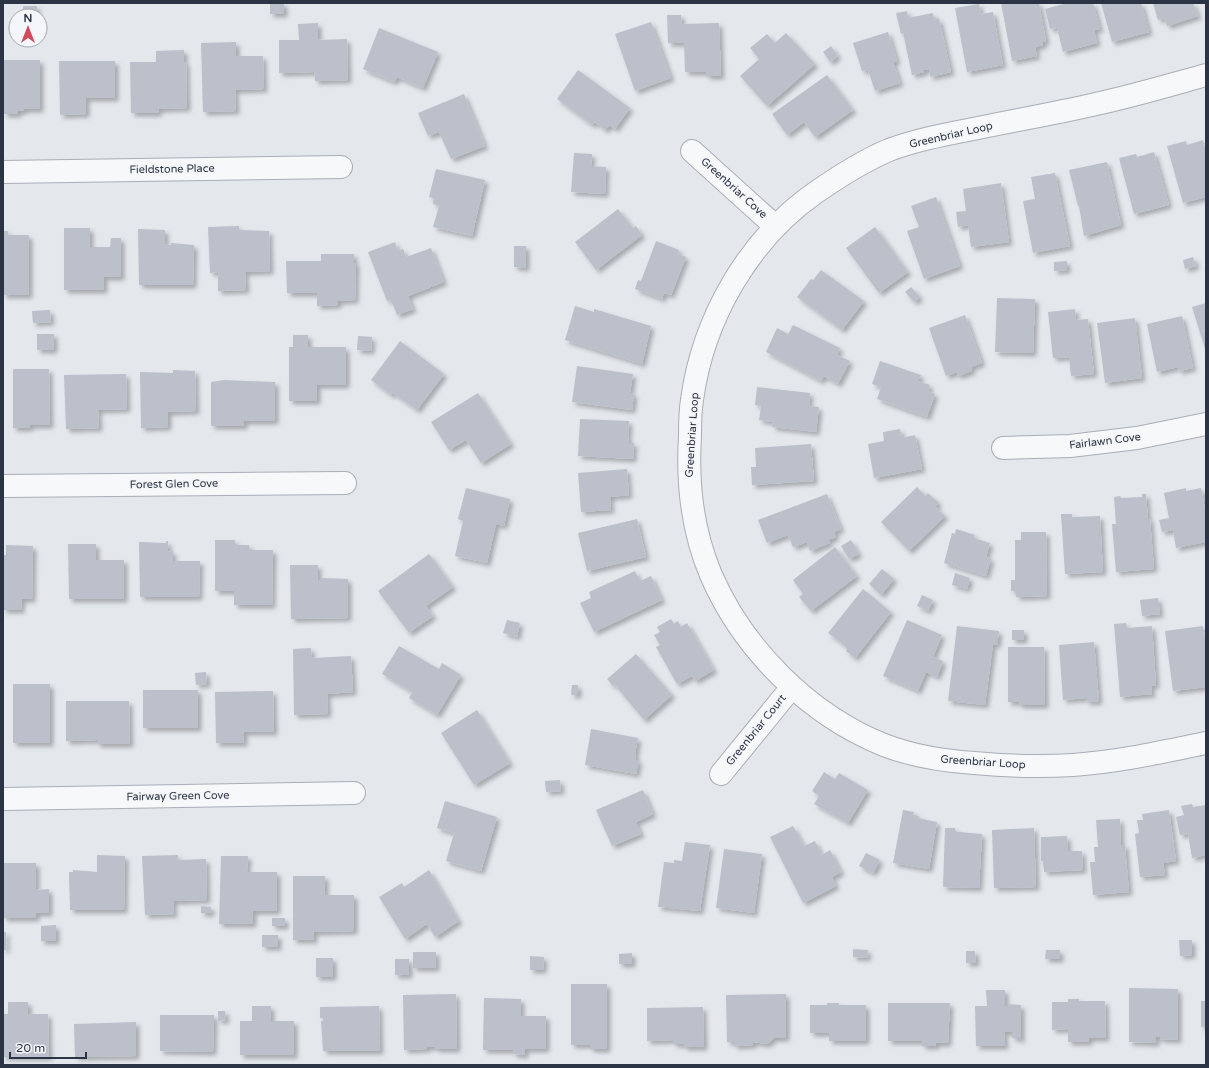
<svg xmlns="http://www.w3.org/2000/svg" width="1209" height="1068" font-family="'Varela Round',sans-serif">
	<defs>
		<filter id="shadow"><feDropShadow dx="3.5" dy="3.5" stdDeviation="2" flood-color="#0004"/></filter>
	</defs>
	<rect width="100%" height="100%" fill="#e4e7ec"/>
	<!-- building -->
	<g fill="#bbc0ca" filter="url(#shadow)">
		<rect x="270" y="3" width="14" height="11"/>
		<polygon points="1001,3 1039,3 1046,41 1043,42 1043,45 1035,47 1037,56 1012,61"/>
		<polygon points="1067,3 1093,3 1100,29 1094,30 1097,43 1063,52 1057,28 1050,29 1045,9"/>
		<polygon points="1101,3 1141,3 1149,32 1112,42"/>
		<polygon points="1153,3 1193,3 1198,16 1167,26 1164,18 1158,20"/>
		<polygon points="979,4 981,14 993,12 1003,65 967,72 955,8"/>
		<rect x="23" y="6" width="14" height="10"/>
		<polygon points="907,11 908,18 933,13 934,20 939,18 951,72 930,77 929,69 924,70 924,72 912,75 903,33 901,34 896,13"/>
		<polygon points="667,15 681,15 682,24 719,23 721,76 706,76 706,72 685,72 684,43 668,43"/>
		<polygon points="651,22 671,78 635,91 615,34"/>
		<polygon points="318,23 318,40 347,39 348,80 315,81 314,72 279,73 279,40 299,40 298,24"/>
		<polygon points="379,28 438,52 423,88 397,77 394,82 363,69"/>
		<polygon points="888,32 897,61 893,62 900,83 875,91 868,70 862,71 853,43"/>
		<polygon points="786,33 815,64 767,106 740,76 759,59 750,48 767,34 775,43"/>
		<polygon points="236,42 236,56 263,56 264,89 235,90 236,111 203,112 201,43"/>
		<polygon points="831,46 838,56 830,62 823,52"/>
		<polygon points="184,50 184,62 186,62 187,108 158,109 159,113 131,113 130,62 156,62 156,51"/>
		<polygon points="3,60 40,60 40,109 24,109 24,111 18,111 18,114 4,114"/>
		<polygon points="59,61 115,61 115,98 86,98 86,114 60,115"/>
		<polygon points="578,70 630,108 615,129 610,125 605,130 595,122 592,125 557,99"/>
		<polygon points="827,75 853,110 815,137 804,122 787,135 772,114"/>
		<polygon points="464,94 485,146 451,159 439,132 428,136 418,113"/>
		<polygon points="1203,140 1206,152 1206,197 1183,203 1167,146 1186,141 1187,145"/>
		<polygon points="1154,152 1169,205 1134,214 1119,158 1136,154 1137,157"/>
		<polygon points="574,153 592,154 591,166 606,167 605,194 571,192"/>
		<polygon points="1107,162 1121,225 1084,236 1079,206 1078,206 1069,170"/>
		<polygon points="436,169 485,180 472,236 433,227 439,206 433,204 434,198 429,197"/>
		<polygon points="1055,173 1070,246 1033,253 1023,201 1035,199 1031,177"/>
		<polygon points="1001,183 1009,242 971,247 968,225 958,227 956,212 966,211 963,189"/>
		<polygon points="936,197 960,266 924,279 907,231 919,227 911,206"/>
		<polygon points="618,209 633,228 636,226 642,235 596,270 575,242"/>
		<polygon points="239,226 239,230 269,231 270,271 245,272 246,290 218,291 218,272 210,273 208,227"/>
		<polygon points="875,227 908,272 879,293 846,248"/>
		<polygon points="64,228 90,228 90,247 110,247 111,238 121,238 121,277 104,277 104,290 64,290"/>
		<polygon points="138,229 165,230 165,244 171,245 171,243 194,245 193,285 139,285"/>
		<polygon points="3,231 8,231 8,235 29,235 29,295 3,295"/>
		<polygon points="656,241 679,250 678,254 686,257 671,295 664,293 662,299 635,289 638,280 641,281"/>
		<polygon points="395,242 398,251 403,249 406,257 431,248 444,282 408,296 413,309 397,315 391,300 387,301 368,252"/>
		<polygon points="514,246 526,246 526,268 514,267"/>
		<polygon points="321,254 354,254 354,263 356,263 355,300 338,301 338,305 317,306 317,293 287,293 286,261 321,261"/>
		<polygon points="1193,257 1196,266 1185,269 1183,260"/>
		<polygon points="1067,261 1067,270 1054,271 1054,262"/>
		<polygon points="821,270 864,301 842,330 797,297 811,279 813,280"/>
		<polygon points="911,287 920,297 914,302 905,292"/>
		<polygon points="997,298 1035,299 1033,353 995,352"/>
		<polygon points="1206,303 1206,352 1192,307"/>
		<polygon points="575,306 594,312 594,309 651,326 642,364 565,340"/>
		<polygon points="1075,309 1076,320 1088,319 1094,374 1071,376 1069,357 1053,358 1048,312"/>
		<polygon points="50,310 51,322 33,323 32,311"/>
		<polygon points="965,315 982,363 971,367 972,371 958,376 957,372 946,376 929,328"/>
		<polygon points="1182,316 1193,368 1179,371 1178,367 1157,372 1147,324"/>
		<polygon points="1135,318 1142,378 1105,383 1097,323"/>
		<polygon points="793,325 840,348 837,355 850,361 838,384 824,376 821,381 766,352 777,328 788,334"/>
		<rect x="37" y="334" width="17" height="16"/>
		<polygon points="293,335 308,335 308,347 346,347 346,385 317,385 317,401 289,401 289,347 293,347"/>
		<polygon points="358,336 372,337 371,351 357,350"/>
		<polygon points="400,341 444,374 417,410 393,393 391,395 371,380"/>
		<polygon points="880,361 921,375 918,381 930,385 928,391 935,394 927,417 877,399 881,387 872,384"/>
		<polygon points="577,366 633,374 630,393 634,394 632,410 572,402"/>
		<polygon points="13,369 49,369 50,425 30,425 30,428 13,428"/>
		<polygon points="173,370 195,371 196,411 168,412 168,427 141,428 140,372 173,373"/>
		<polygon points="126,374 127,409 98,410 99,428 66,429 64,375"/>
		<polygon points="224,380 275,382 275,421 244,421 244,426 211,426 211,382"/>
		<polygon points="757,387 810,393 809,406 819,407 816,432 772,427 773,422 759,420 761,406 755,405"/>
		<polygon points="478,393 511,444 481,463 466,440 449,450 431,422"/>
		<polygon points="580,419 629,421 628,437 629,443 634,443 633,459 578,456"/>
		<polygon points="900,429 902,438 915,435 922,469 874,478 868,444 884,441 883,432"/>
		<polygon points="811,444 814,481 752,485 751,467 756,467 755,448"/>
		<polygon points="627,469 629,495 610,497 611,510 581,512 578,473"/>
		<polygon points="917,487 925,496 928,493 932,497 939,503 935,506 945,516 909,551 881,522"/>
		<polygon points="466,488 510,499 504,526 496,524 487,563 455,556 463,521 458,519"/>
		<polygon points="1186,488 1186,491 1201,488 1206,514 1206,542 1176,548 1173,530 1162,532 1159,520 1169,518 1164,493"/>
		<polygon points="827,494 841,529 834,532 836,537 828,540 830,543 810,551 807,542 793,547 788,535 767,543 758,520"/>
		<polygon points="1142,494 1146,494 1148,519 1150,519 1154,569 1116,572 1112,524 1116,524 1114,497 1120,496 1121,498 1142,497"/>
		<polygon points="1061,514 1072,514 1072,517 1100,516 1103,572 1065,574"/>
		<polygon points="637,519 646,557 587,571 578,533"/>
		<polygon points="956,529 975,535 974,538 990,543 986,557 991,559 986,576 944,563 952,533 955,534"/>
		<polygon points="1021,532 1046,532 1047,596 1016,597 1016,591 1011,591 1011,580 1015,580 1015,540 1021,540"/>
		<polygon points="215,540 235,540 235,545 249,545 249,550 273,550 272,605 234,605 234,591 215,591"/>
		<polygon points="851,540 859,554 849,559 841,546"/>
		<polygon points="166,541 168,541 168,552 173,551 173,561 200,561 199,597 140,597 139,542 166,543"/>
		<polygon points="68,544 96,544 96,560 124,560 124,599 69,599"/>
		<polygon points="6,545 33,546 32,599 22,599 21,610 3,610 3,555 6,555"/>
		<polygon points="835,547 857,576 811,611 799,597 803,594 793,580"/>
		<polygon points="429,554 453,587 426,606 433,616 409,633 378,591"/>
		<polygon points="290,565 318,565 318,580 322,580 322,578 348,579 348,618 291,619"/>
		<polygon points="882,569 894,579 881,595 869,584"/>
		<polygon points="635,571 640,581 651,576 662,600 594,632 580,603 591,598 589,592"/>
		<polygon points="955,573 970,578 967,589 952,585"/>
		<polygon points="863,589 891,612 855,658 846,651 847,649 843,644 828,633"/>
		<polygon points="922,595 933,600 928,611 917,606"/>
		<polygon points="1158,598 1160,614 1142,616 1140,600"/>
		<polygon points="671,619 674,624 678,621 681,627 687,623 714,670 695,681 692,676 677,684 656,647 660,645 654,635 660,632 657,627"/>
		<polygon points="507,620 520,623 517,637 503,633"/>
		<polygon points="907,620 942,635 933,657 943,661 937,677 926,672 918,691 883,676"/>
		<polygon points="1126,623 1127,628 1152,626 1156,685 1151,686 1152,694 1120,697 1114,624"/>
		<polygon points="957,626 999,631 997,645 993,644 985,705 948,701"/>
		<polygon points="1203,626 1206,644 1206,687 1173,691 1165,631"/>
		<rect x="1012" y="630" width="12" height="10"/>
		<polygon points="1094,642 1099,701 1087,702 1086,698 1063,700 1059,645"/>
		<polygon points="399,646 439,669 442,663 461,675 437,715 409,698 412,692 382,674"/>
		<polygon points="1008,647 1044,647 1045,705 1019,705 1019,702 1008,702"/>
		<polygon points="311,648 312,658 351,656 353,692 327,694 328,714 294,715 293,649"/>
		<polygon points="636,654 672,695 644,720 614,684 613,686 607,679"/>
		<polygon points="206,672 207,684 196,685 195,673"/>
		<rect x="13" y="684" width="37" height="59"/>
		<polygon points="572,685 578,685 578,695 571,695"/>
		<rect x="143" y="690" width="55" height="38"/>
		<polygon points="273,691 274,732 244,732 244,743 216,743 215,692"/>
		<polygon points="66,701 129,701 130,744 97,744 97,740 66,741"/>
		<polygon points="477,710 510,763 474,785 441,733"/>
		<polygon points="591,729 638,738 635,754 636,754 635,760 639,760 636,774 585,765"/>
		<polygon points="824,772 835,779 839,773 868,790 848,823 814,804 819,796 812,791"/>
		<polygon points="560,780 561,791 546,792 545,781"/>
		<polygon points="643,790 653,814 636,822 641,834 612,846 596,810"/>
		<polygon points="445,801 497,817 481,871 446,861 454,833 437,828"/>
		<polygon points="1192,804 1193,807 1206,805 1206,855 1192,858 1188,834 1180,835 1176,817 1184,815 1181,806"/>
		<polygon points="903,810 914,812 913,815 919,816 918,818 937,822 929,869 893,863"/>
		<polygon points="1169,810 1176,861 1163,863 1165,875 1140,877 1135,834 1139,833 1137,820 1143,820 1142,814"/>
		<polygon points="1120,819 1121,845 1125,845 1129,892 1093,895 1090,862 1095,862 1094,847 1098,847 1096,820"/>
		<polygon points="793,826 804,846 815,841 822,855 830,850 841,872 832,877 836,886 803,903 770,837"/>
		<polygon points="945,828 955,828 955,831 959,832 982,834 979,888 943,887"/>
		<polygon points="1034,828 1036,887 994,888 992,830"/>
		<polygon points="1067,836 1068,851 1082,851 1083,870 1044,872 1043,861 1041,861 1041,837"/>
		<polygon points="685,842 710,845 700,911 658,907 664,862 674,863 674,860 682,861"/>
		<polygon points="724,849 762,854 754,913 716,908"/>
		<polygon points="866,853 880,860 873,873 859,866"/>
		<polygon points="97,855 125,856 124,910 70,910 69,872 73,872 73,870 97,872"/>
		<polygon points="178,855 178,860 206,859 207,900 173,901 174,914 145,915 142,856"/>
		<polygon points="221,856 248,856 247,872 277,872 277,911 253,911 253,924 219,924"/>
		<polygon points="3,863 36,863 36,890 49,889 49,913 36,913 36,918 3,918"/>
		<polygon points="429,870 459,921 435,937 427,924 405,939 379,897 402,883 404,887"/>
		<polygon points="293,876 325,876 325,895 354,895 354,931 314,932 314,940 293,940"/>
		<polygon points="201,906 211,907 211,913 201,913"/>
		<rect x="272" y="918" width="13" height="8"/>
		<polygon points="56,925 56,941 41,941 41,926"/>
		<rect x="3" y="932" width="3" height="18"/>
		<rect x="262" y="935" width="16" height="12"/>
		<polygon points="1179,940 1192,940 1192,955 1180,956"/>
		<polygon points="853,949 868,950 867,958 853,957"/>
		<polygon points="1046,950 1060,950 1060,959 1045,959"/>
		<polygon points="966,951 975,951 976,963 966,963"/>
		<rect x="413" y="952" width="23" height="16"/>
		<polygon points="632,953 632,964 619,964 619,954"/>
		<polygon points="530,956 544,957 543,970 530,970"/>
		<rect x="316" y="958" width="17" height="19"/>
		<rect x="395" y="959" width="14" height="16"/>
		<polygon points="571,984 607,984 607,1049 590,1049 590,1045 571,1045"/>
		<polygon points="1129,988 1178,989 1178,1040 1160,1039 1160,1037 1156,1037 1156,1043 1129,1042"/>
		<polygon points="986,990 1005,990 1005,1006 1008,1006 1008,1004 1021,1005 1021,1040 1019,1040 1019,1038 1012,1038 1012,1032 1004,1032 1005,1046 976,1046 975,1006 987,1006"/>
		<polygon points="456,994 457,1049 436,1049 435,1047 427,1047 427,1049 404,1050 403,995"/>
		<polygon points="786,994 786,1038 774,1038 767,1044 753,1042 753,1045 734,1046 734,1042 727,1042 726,995"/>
		<polygon points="484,998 521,999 521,1016 546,1016 546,1049 525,1049 525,1055 513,1054 513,1050 483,1050"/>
		<polygon points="1068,999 1079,999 1079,1001 1105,1001 1106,1038 1089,1038 1089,1042 1068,1042 1068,1029 1052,1030 1052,1002 1068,1002"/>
		<rect x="1201" y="1001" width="5" height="26"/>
		<polygon points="8,1002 28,1002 28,1014 48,1014 49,1057 3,1057 3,1014 8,1014"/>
		<polygon points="827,1003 839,1003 839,1005 866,1005 866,1041 829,1041 829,1033 810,1033 810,1005 827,1005"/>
		<polygon points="888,1003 950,1003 948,1043 936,1043 936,1046 922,1046 922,1041 888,1041"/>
		<polygon points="252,1006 271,1006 271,1021 294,1021 294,1055 240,1055 240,1021 252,1021"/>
		<polygon points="379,1006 380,1051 323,1051 321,1021 323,1021 323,1018 320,1018 320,1007"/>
		<polygon points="703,1007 704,1047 684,1047 684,1044 673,1044 673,1040 647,1041 647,1008"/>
		<polygon points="218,1011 225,1011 226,1020 218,1021"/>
		<polygon points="160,1015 214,1015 213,1052 160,1051"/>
		<polygon points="136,1022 136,1056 75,1057 74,1024"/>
	</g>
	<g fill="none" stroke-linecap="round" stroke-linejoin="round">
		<!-- minor casing -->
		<g stroke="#a9aeb7" stroke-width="24">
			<g id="minor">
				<path d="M 1206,75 C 1170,85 1133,96 1096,104 C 1057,113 1017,120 978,128 C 948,134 918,139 889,150 C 863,161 838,177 815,193 C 748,240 703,319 692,400 C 690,412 690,424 690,436 C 687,483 692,530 711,575 C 743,649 809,715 884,745 C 912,756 944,761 974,763 C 1007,766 1040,767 1073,765 C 1118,762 1162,752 1206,743"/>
				<polyline points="692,151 775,226"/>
				<polyline points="3,172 341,167"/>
				<polyline points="1003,448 1070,446 1137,438 1206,424"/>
				<polyline points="3,486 345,483"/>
				<polyline points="721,774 792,687"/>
				<polyline points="3,799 354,793"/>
			</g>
		</g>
		<!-- minor -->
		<use href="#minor" stroke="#f7f8fa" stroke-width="22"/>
	</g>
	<g text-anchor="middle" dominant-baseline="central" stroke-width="3" stroke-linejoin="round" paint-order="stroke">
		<!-- street labels -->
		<g font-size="11" fill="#2b3445" stroke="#f4f6f9">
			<text transform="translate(951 135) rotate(-13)">Greenbriar Loop</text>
			<text transform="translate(172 169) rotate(-1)">Fieldstone Place</text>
			<text transform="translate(734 188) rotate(42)">Greenbriar Cove</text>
			<text transform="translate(692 435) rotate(-86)">Greenbriar Loop</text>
			<text transform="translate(1105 441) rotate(-7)">Fairlawn Cove</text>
			<text transform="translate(174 484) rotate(-1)">Forest Glen Cove</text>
			<text transform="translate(756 730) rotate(-51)">Greenbriar Court</text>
			<text transform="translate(983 762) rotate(4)">Greenbriar Loop</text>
			<text transform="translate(178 796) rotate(-1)">Fairway Green Cove</text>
		</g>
	</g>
	<!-- border -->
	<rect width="1209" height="1068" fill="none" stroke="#2b3445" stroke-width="8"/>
	<!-- north arrow -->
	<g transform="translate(28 28)"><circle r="19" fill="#f4f6f9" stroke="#a4a8b1"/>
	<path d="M0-3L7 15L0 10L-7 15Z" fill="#d1495b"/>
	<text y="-6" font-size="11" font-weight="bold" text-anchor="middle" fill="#2b3445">N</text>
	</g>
	<!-- scale -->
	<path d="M10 1052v6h76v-6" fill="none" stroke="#2b3445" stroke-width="2"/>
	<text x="16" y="1052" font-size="12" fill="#2b3445" stroke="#f4f6f9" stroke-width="3" paint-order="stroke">20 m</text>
</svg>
